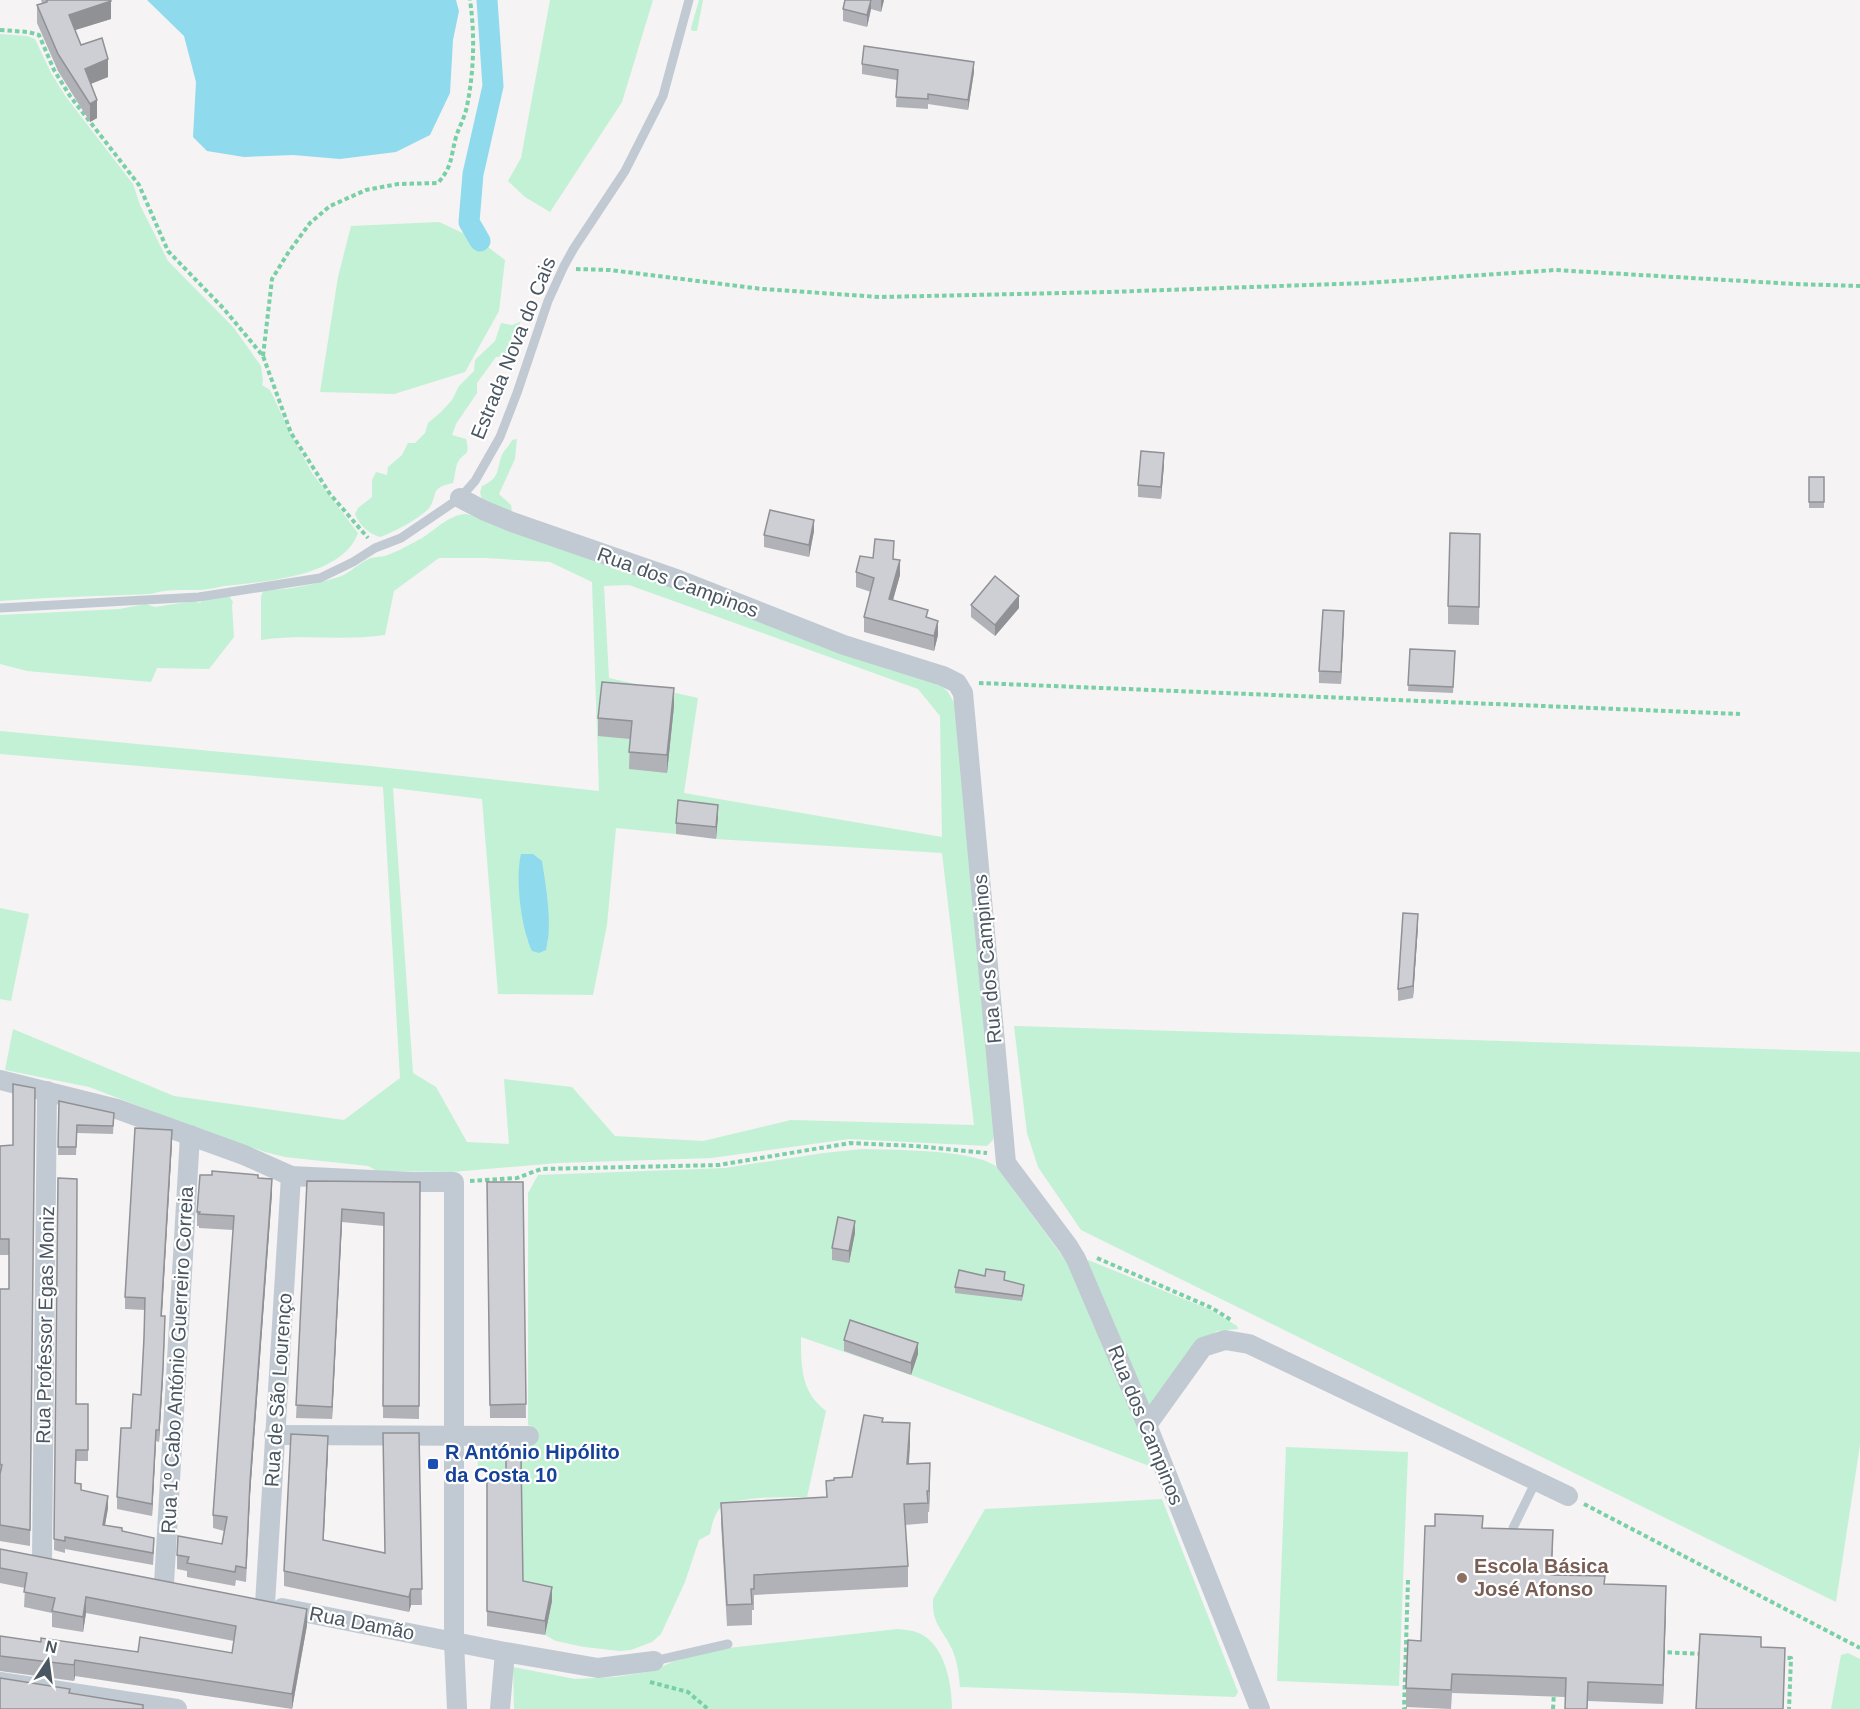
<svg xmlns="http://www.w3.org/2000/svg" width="1860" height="1709" font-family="Arial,sans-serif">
	<rect width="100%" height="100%" fill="#f5f3f3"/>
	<!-- green -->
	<g fill="#c3f1d5" fill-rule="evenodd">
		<polygon points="550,0 653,0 622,102 550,212 525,197 508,181 521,158"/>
		<polygon points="699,0 703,0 697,31 692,31 691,28"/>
		<path d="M 0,34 L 27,36 L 35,39 L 51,73 L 66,97 L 133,184 L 140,205 L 168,261 L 234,328 L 261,366 L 263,381 L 262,385 L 270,390 L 274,398 L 289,431 L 312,473 L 358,533 C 343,577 262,582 224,586 C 215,588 206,590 196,590 C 182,590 165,589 151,594 C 101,596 51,597 0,601 Z"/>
		<polygon points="439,222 480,241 505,260 499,311 465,372 394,394 320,392 338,277 351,226"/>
		<path d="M 520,322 L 519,332 L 511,338 L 513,349 L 506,356 L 496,357 L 477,383 L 477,393 L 456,424 L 452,435 L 466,439 C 471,458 463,451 457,464 C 455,470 455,477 453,483 C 428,488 439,495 429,508 C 421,518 392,533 380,537 C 369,534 359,525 355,514 L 358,508 L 372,497 L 372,480 L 376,472 L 387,475 L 388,467 L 402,455 L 408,443 L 415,443 L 425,433 L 428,423 L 441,412 L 452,400 L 459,386 L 474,371 L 475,360 L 495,341 L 501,323 L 512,325 Z"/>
		<path d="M 517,439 L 515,459 L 499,494 L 511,505 L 512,512 L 484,504 L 480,493 L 482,486 C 502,478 496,466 503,453 C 506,448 510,445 512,440 Z"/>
		<path d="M 466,514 L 476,516 L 940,684 L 948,692 L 956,706 L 995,1131 L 993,1140 L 987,1146 L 849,1139 L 711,1158 L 558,1163 L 452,1172 L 377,1171 L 368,1166 L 285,1157 L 265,1152 L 218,1136 L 89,1087 L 5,1070 L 13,1029 L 174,1096 L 344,1120 L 400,1078 L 383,787 L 0,754 L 0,731 L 370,766 L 599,791 L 592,582 L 550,562 L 486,558 L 439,558 L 394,591 L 385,635 C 344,641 302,634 261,640 L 261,597 L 263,591 L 267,589 C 284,592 322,582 339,577 C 350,573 360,562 371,558 C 375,557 380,557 385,556 C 397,552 411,544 422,538 C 437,529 448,515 466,514 ZM 629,585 L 918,689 L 940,716 L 942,837 L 684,793 L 698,698 L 609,678 L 604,586 ZM 393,788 L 482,799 L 498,994 L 593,995 L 607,925 L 616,828 L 676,834 L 678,813 L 718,817 L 716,839 L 942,853 L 974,1125 L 791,1120 L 703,1141 L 615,1136 L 572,1087 L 504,1079 L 509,1144 L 467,1142 L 436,1087 L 413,1073 ZM 519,865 L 546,893 L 548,941 L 546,950 L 527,940 Z"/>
		<polygon points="229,596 233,602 232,605 234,637 209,669 157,668 151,682 27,671 0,664 0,615 119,609 146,604 155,607 194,601 200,603 202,601"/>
		<polygon points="0,908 29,914 11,1001 0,999"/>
		<polygon points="1014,1026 1860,1052 1860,1445 1836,1602 1081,1230 1038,1167 1027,1133"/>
		<path d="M 862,1149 C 894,1150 973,1149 997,1167 L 1068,1264 L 1133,1414 L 1152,1467 L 911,1375 L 801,1337 C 801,1367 801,1392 826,1411 L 807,1497 C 788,1497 734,1496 721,1507 C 714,1514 712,1525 710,1534 L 699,1540 L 685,1582 L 661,1634 L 652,1642 L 631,1650 L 620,1651 L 584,1647 L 556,1641 L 545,1635 L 551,1601 L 523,1596 L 522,1490 L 487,1490 L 484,1472 L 478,1468 L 477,1455 L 483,1443 L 533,1432 L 531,1426 L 528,1425 L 528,1193 L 538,1175 L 725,1168 L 824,1153 Z"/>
		<polygon points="1088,1260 1211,1310 1237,1326 1238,1329 1217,1331 1195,1345 1149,1408 1086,1262"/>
		<polygon points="1286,1447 1408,1452 1399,1686 1277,1681"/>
		<path d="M 1162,1499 L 1238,1692 L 1235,1697 L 960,1687 C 959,1674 957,1660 952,1649 C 942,1628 932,1625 933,1599 L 985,1509 Z"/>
		<path d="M 898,1629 C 903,1630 909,1630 913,1631 C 944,1639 952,1682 952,1709 L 514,1709 L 513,1667 L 575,1679 L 615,1677 L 653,1671 L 672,1662 L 719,1649 Z"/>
		<polygon points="1848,1653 1860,1659 1860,1709 1831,1709 1841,1655"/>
	</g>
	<!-- water -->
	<g fill="#90daee">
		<polygon points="147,0 456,0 459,11 453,40 450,93 430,135 396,152 340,159 293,155 244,157 207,151 193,137 196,82 184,36"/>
		<path d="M 521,854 L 533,854 L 542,861 C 546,887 553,925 546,950 L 539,953 L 532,951 C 521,928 515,878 521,854 Z"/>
	</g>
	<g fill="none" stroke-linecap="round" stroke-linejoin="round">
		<!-- canal -->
		<polyline stroke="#90daee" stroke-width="21" points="480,241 469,222 473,174 493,86 487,0"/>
		<!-- path -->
		<g stroke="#7ad0a6" stroke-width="4" stroke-dasharray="4.5 3" stroke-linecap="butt">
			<polyline points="0,30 28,32 39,35 54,70 70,96 139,185 168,251 224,309 263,356 291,433 330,494 368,538"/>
			<polyline points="576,269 610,270 762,289 880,297 1109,292 1366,283 1555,270 1795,284 1860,286"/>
			<path d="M 263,356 L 272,279 L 288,253 L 310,223 L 330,206 L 366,190 L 398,184 L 438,183 C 453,165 450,159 456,137 C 459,127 465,117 467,106 C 474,72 475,34 470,0"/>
			<polyline points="979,683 1740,714"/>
			<polyline points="470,1181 517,1178 541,1169 719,1165 850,1143 915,1146 987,1153"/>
			<polyline points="1097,1258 1212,1308 1231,1320"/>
			<polyline points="1584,1504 1860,1648"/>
			<polyline points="1408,1580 1404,1709 1408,1709"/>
			<polyline points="1660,1652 1703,1654"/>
			<polyline points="1780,1657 1791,1658 1789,1709"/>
			<polyline points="650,1682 688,1692 708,1709"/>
			<polyline points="1553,1709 1554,1692"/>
		</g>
		<!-- lane -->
		<g stroke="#c1cad2" stroke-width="9">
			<polyline points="0,608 199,597 320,578 353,562 375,548 401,538 460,498 475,481 500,437 517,393 548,301 564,266 574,248 625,171 663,96 689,0"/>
			<polyline points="1513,1528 1536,1481"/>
			<polyline points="654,1661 728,1644"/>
		</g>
		<!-- street -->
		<g stroke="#c1cad2" stroke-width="20">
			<polyline points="460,498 483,510 512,522 679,580 844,645 943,676 957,683 963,693 966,725 1006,1163 1068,1246 1076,1259 1147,1425 1260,1709"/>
			<polyline points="0,1080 117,1109 244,1155 291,1176 412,1182 454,1182 454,1641 457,1709"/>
			<polyline points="1147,1425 1203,1347 1225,1340 1249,1344 1568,1496"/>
			<polyline points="274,1435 529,1436"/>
			<polyline points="42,1560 47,1091"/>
			<polyline points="164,1584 190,1135"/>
			<polyline points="265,1604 291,1176"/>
			<polyline points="282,1608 505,1652 598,1668 654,1661"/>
			<polyline points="0,1682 177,1709"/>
			<polyline points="500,1709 505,1652"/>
		</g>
	</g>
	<!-- wall -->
	<g fill="#b0b2b7">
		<polygon points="41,0 110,0 111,19 75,30 81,45 108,77 91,84 97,118 90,122 58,71 37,23 37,5 42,3"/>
		<polygon points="845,0 884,0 881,12 871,9 867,27 843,21 843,9"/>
		<polygon points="862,64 974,72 968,110 928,104 928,109 896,107 897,80 862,74"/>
		<polygon points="1164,465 1161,499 1138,497 1138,485"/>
		<rect x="1809" y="477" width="15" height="31"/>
		<polygon points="814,531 809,557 764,547 764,535"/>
		<polygon points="1480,552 1479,625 1448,624 1448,606"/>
		<polygon points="873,558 894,559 900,575 893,600 928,618 938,635 934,651 864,632 864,617 871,592 856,587 856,572"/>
		<polygon points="971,605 1019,608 995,636 971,617"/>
		<polygon points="1344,622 1341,684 1319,683 1319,671"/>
		<polygon points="1410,649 1455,651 1453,693 1408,691"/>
		<polygon points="674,706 667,773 629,769 630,739 598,736 598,718"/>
		<polygon points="718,817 716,839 676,834 676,823"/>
		<polygon points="1418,926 1413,998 1398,1001 1398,989"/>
		<polygon points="35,1088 30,1546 0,1541 0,1289 9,1289 9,1255 0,1255 0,1146 13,1145"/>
		<polygon points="59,1101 114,1113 113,1134 77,1133 76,1155 58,1155"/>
		<polygon points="172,1142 162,1316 163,1378 159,1442 156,1441 152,1516 117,1509 117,1497 131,1428 141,1395 145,1310 125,1309 125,1297"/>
		<polygon points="58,1178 76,1404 88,1404 88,1461 76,1461 76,1483 81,1490 108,1508 105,1525 122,1531 154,1550 153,1565 65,1549 65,1553 54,1550"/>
		<polygon points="258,1178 272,1193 250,1495 246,1582 236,1580 235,1586 187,1577 187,1571 177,1569 177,1555 222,1544 224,1531 213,1528 213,1515 233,1230 199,1228 199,1226 197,1226 197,1212"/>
		<polygon points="307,1181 420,1182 419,1419 383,1418 384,1226 342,1222 332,1419 296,1418"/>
		<polygon points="487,1182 523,1182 526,1418 490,1418"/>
		<polygon points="855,1233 849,1263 832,1260 832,1248"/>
		<polygon points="1005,1280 1024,1291 1022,1301 955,1293 955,1287"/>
		<polygon points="844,1340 918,1354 911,1375 844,1351"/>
		<polygon points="883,1422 910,1444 909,1464 930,1483 929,1512 928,1512 928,1523 905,1525 908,1566 908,1587 754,1595 754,1610 752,1610 752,1625 727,1626 721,1523 721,1503 826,1497 826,1481 852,1477"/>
		<polygon points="419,1433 422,1605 411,1605 409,1612 284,1586 284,1571 328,1451 323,1540 385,1553"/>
		<polygon points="487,1476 523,1581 552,1601 545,1635 487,1626"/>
		<polygon points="1483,1528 1553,1549 1552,1575 1605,1584 1666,1605 1663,1704 1588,1701 1565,1697 1452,1693 1451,1709 1406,1707 1406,1688"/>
		<polygon points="0,1549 307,1625 292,1709 75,1676 74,1681 0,1671 0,1636 41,1642 138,1652 232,1653 234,1641 86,1613 83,1632 52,1627 52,1613 24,1607 25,1588 0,1583"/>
	</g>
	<!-- shaded-wall -->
	<g fill="#909195">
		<polygon points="871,0 871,9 867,27 867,15"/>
		<polygon points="881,0 884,0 881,12"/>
		<polygon points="111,1 111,19 69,32 69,15"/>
		<polygon points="108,59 108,77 85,86 85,69"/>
		<polygon points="974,62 974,72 968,110 968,100"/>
		<polygon points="97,100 97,118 90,122 90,104"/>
		<polygon points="1164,453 1164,465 1161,499 1161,487"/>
		<polygon points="814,520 814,531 809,557 809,545"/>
		<polygon points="900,560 900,575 889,614 889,599"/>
		<polygon points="1019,596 1019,608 995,636 995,625"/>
		<polygon points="1344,611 1344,622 1341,684 1341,672"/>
		<polygon points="938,621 938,635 934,651 934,636"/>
		<polygon points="674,688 674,706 667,773 667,755"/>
		<polygon points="718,805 718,817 716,839 716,827"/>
		<polygon points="1418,914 1418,926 1413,998 1413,986"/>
		<polygon points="172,1130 172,1142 161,1328 161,1316"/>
		<polygon points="272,1179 272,1193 250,1495 246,1582 250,1482"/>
		<polygon points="342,1209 342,1222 332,1419 332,1407"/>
		<polygon points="855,1221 855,1233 849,1263 849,1251"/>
		<polygon points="165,1328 163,1378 159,1442 159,1430"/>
		<polygon points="918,1343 918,1354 911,1375 911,1363"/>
		<polygon points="910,1423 910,1444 907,1485 907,1464"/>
		<polygon points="156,1430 156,1441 152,1516 152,1504"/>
		<polygon points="328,1436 328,1451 323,1556 323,1540"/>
		<polygon points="930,1463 930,1483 929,1512 929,1491"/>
		<polygon points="108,1496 108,1508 103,1536 103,1525"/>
		<polygon points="1666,1586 1666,1605 1663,1704 1663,1685"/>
		<polygon points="552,1587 552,1601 545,1635 545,1621"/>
		<polygon points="411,1589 411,1605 409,1612 409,1597"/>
		<polygon points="86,1597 86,1613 83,1632 83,1617"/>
		<polygon points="307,1609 307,1625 292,1709 292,1694"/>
		<polygon points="75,1660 75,1676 74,1681 74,1665"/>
	</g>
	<!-- building -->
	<g fill="#cdcfd5" stroke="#909195" stroke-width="1.5">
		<polygon points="47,0 110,0 111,1 69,15 81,45 102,38 108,59 85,69 97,100 90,104 58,54 37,5 47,2"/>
		<polygon points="845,0 871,0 867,15 843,9"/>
		<polygon points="864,46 974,62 968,100 928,94 928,99 896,97 898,70 862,64"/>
		<polygon points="1141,451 1164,453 1161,487 1138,485"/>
		<rect x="1809" y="477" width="15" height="25"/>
		<polygon points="770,510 814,520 809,545 764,535"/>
		<polygon points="1450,533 1480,534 1479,607 1448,606"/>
		<polygon points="875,539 894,541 893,559 900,560 889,599 928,610 926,617 938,621 934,636 864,617 874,578 856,572 860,556 873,558"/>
		<polygon points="995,576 1019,596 995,625 971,605"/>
		<polygon points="1323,610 1344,611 1341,672 1319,671"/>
		<polygon points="1410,649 1455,651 1453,687 1408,685"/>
		<polygon points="602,682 674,688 667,755 629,752 632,721 598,718"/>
		<polygon points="678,800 718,805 716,827 676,823"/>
		<polygon points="1403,913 1418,914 1413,986 1398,989"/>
		<polygon points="13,1084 35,1088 30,1530 0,1525 0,1474 2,1465 0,1464 0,1289 9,1289 9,1239 0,1239 0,1146 13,1145"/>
		<polygon points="59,1101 114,1113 113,1126 77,1125 76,1147 58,1147"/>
		<polygon points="135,1128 172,1130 161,1316 165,1316 163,1367 159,1430 156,1430 152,1504 117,1497 121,1428 131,1428 133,1394 141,1395 144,1338 145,1298 125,1297"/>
		<polygon points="212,1171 258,1175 258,1178 272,1179 250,1482 246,1568 236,1566 235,1572 187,1563 189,1557 177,1555 178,1536 222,1544 227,1517 213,1515 234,1216 199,1214 200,1212 197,1212 200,1175 212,1175"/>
		<polygon points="58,1178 77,1179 76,1404 88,1404 88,1450 76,1450 75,1483 81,1484 81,1490 108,1496 103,1525 122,1528 122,1531 154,1538 153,1553 65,1537 65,1541 54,1539"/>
		<polygon points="307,1181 420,1182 419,1406 383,1406 384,1213 342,1209 332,1407 296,1405"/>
		<polygon points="487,1182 523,1182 526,1404 490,1405"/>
		<polygon points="838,1217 855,1221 849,1251 832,1248"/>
		<polygon points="986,1269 1005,1272 1004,1280 1024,1285 1022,1296 955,1287 959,1270 985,1276"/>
		<polygon points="850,1320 918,1343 911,1363 844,1340"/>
		<polygon points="864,1415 883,1418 882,1422 910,1423 907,1464 930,1463 929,1491 927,1491 928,1503 904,1504 908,1566 754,1575 754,1589 751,1589 752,1604 727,1605 721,1503 827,1497 826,1481 834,1480 834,1478 852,1477"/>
		<polygon points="383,1433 419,1433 422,1589 411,1589 409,1597 284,1571 291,1434 328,1436 323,1540 385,1553"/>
		<polygon points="506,1457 521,1457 523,1581 552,1587 545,1621 487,1611 487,1476 506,1476"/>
		<polygon points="1435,1514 1483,1516 1482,1528 1553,1530 1551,1575 1605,1576 1604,1584 1666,1586 1663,1685 1588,1682 1587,1709 1565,1709 1566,1678 1452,1674 1451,1690 1406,1688 1408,1640 1421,1641 1425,1526 1435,1526"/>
		<polygon points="0,1549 307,1609 292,1694 75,1660 74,1665 0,1656 0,1636 41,1642 41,1638 138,1652 140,1637 232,1653 236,1626 86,1597 83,1617 52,1611 55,1598 24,1592 27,1573 0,1568"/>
		<polygon points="1700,1634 1761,1637 1761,1647 1785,1648 1783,1709 1696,1709"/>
		<polygon points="0,1678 70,1689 69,1693 143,1705 143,1709 144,1709 0,1709"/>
	</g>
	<!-- markers -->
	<rect fill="#1a4fb4" stroke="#fff" stroke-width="2" x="427" y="1458" width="12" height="12" rx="3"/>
	<circle fill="#8d6e63" stroke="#fff" stroke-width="2" cx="1462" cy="1578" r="6"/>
	<g text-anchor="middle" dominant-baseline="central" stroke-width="4.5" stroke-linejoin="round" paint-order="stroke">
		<!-- street labels -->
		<g font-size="20" fill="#4a5661" stroke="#fff">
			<text transform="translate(513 348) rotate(-68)">Estrada Nova do Cais</text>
			<text transform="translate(678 582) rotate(20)">Rua dos Campinos</text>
			<text transform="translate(987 959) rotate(-95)">Rua dos Campinos</text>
			<text transform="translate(45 1325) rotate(-89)">Rua Professor Egas Moniz</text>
			<text transform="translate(177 1360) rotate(-87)">Rua 1º Cabo António Guerreiro Correia</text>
			<text transform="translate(278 1390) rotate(-86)">Rua de São Lourenço</text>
			<text transform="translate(1146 1425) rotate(68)">Rua dos Campinos</text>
			<text transform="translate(362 1623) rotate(11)">Rua Damão</text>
		</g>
		<!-- transit labels -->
		<g font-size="20" font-weight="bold" fill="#164399" stroke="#fff" text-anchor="start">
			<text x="445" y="1452">R António Hipólito<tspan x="445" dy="23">da Costa 10</tspan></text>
		</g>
		<!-- education labels -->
		<g font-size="20" font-weight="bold" fill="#785e54" stroke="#fff" text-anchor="start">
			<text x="1474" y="1566">Escola Básica<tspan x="1474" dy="23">José Afonso</tspan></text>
		</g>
	</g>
	<!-- north arrow -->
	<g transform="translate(48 1661) rotate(13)" stroke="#ffffff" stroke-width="4.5" paint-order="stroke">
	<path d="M0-4.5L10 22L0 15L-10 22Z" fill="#4a5661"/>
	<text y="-9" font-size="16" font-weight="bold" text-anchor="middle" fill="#4a5661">N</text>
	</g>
</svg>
